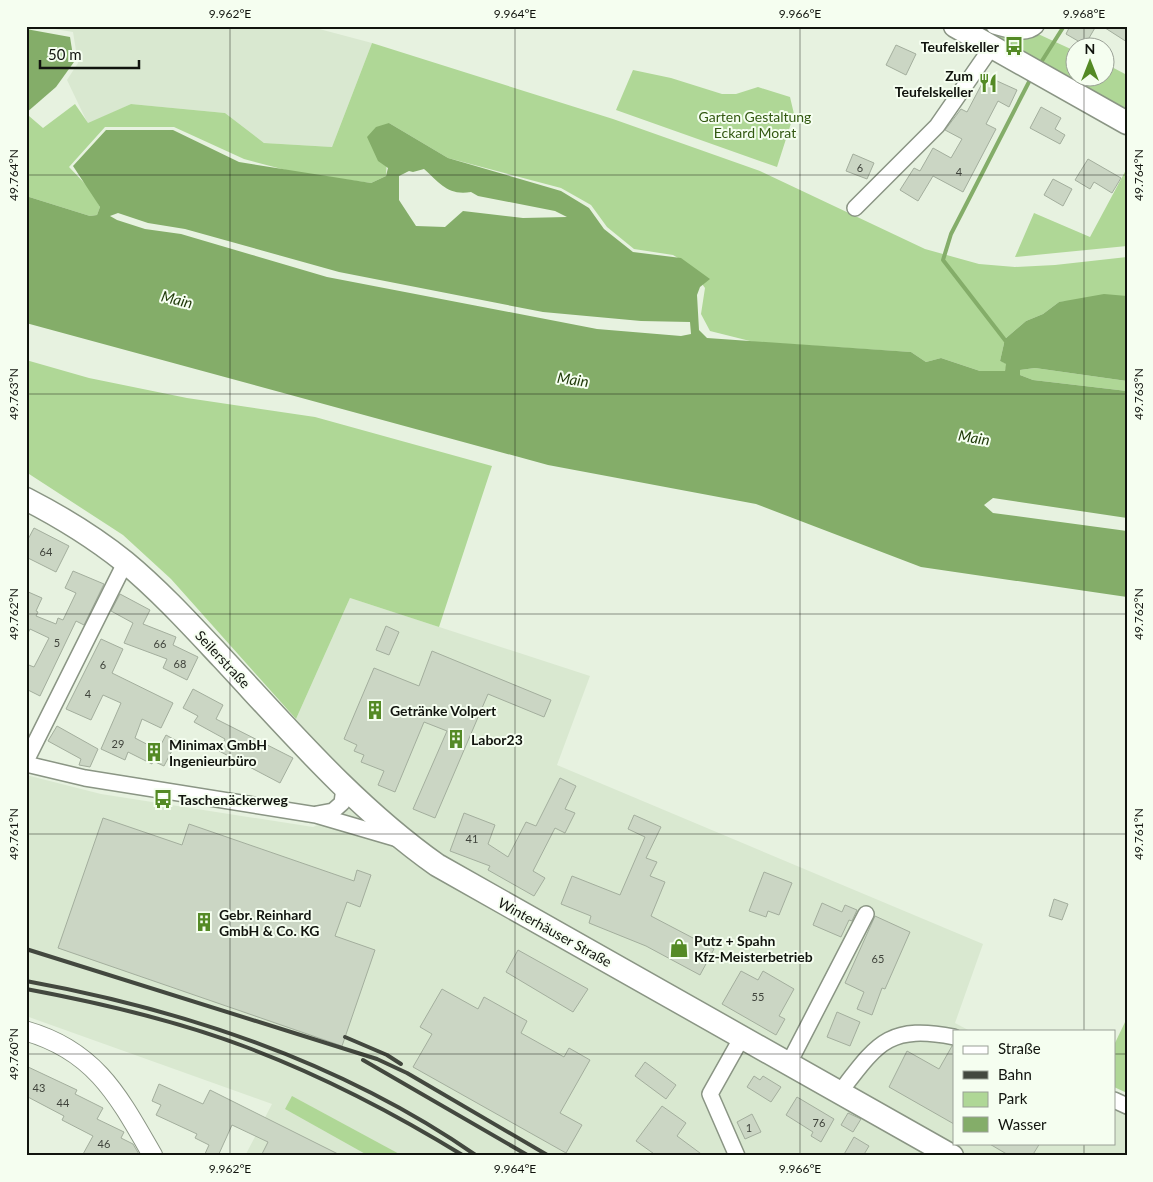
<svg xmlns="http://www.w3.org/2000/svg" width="1153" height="1182" font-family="Lato,sans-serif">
	<rect width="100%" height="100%" fill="#e7f2e0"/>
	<!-- built -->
	<g fill="#d9e8d0">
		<polygon points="36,26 308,26 372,43 332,147 264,143 225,113 131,104 88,124 67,80 78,63 73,32"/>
		<polygon points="350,598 590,676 557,765 983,944 955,1023 970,1031 954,1031 954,1143 1114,1143 1114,1104 1127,1110 1127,1156 245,1156 272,1104 26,1016 26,775 101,794 313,827 339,816 349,779 296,719"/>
	</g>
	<!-- green -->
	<g fill="#afd796">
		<polygon points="987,27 1036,33 1075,51 1076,78 1106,78 1106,64 1127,75 1127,118 975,32"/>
		<polygon points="372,43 613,119 760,171 925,249 979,264 1015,267 1055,265 1127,257 1127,296 1059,302 1043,314 1026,321 1005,339 1000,361 1007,364 1005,371 980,371 941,358 926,362 911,352 754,342 710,331 701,314 705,288 688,264 673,255 634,249 607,227 591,205 561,188 448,158 389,123 386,176 371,183 297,173 244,159 174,127 105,127 69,167 90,189 100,207 97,215 90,216 26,196 26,117 29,116 43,128 75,104 88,123 131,104 225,113 264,143 332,147"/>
		<polygon points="633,70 671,78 722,94 736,94 758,87 790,97 794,114 777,167 616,110"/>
		<polygon points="1127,168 1127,246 1015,257 1034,213 1090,237"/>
		<polygon points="26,360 89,378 187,398 315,417 492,466 439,627 350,598 296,719 171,579 123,535 26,472"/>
		<polygon points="1035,368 1127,381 1127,391 1033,380 1020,375 1020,370"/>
		<polygon points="1127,1018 1127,1093 1114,1087 1114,1045"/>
		<polygon points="292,1096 403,1156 369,1156 285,1109"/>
	</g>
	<!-- water -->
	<g fill="#84ad69" fill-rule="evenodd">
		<polygon points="26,29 70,37 74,62 56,87 26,113"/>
		<path d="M 389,123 L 448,158 L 561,191 L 589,208 L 604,229 L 633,252 L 681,258 L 710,279 L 700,287 L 697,295 L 699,330 L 707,338 L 911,352 L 926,362 L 941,358 L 980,371 L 1005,371 L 1006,364 L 1000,361 L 1005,339 L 1026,321 L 1043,314 L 1059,302 L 1104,294 L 1127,296 L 1127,381 L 1035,368 L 1020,370 L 1020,375 L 1033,380 L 1127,391 L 1127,518 L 993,498 L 984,505 L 993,513 L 1127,531 L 1127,597 L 921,567 L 756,504 L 548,465 L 26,323 L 26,196 L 90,216 L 97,215 L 100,207 L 73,166 L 106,130 L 173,130 L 239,162 L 371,183 L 386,176 L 388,168 L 378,161 L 367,137 L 376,127 ZM 424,169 C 440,183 448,196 471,192 L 478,196 L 555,211 L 567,217 L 523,218 L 463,211 L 445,227 L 416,226 L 399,200 L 399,176 L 409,171 L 413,172 ZM 118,213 L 148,223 L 185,229 L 339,272 L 543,312 L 641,321 L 690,322 L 691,334 L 681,336 L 597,329 L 327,277 L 181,234 L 145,229 L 117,220 L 110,216 Z"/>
	</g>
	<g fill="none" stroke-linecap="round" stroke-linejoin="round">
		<!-- stream -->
		<g stroke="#84ad69" stroke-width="4">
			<polyline points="1040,64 1064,26"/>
			<polyline points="1008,344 943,260 951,234 1032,76"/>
		</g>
	</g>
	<!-- building -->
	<g fill="#cbd6c4" stroke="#a3ae9d">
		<polygon points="1070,26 1096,26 1085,45 1066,34"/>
		<polygon points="1102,26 1127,26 1127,42"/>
		<polygon points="896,45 916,54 906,75 886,65"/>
		<polygon points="986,76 1017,90 1009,107 998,101 986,124 996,129 963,192 933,176 918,201 900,190 914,168 920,171 933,148 951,158 962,139 945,130 961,109 967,112"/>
		<polygon points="1041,107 1061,118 1055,129 1065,135 1060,144 1030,128"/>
		<polygon points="853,154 874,163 867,179 846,171"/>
		<polygon points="1088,159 1121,178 1112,193 1094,182 1090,189 1075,180"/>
		<polygon points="1053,179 1072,189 1063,206 1044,195"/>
		<polygon points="34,528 69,546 56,572 26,557 26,543"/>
		<polygon points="73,571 104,584 84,625 76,621 40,696 26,689 26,664 34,667 49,638 30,629 26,637 26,591 42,598 36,611 38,612 36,616 56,624 58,618 63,620 76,593 65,588"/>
		<polygon points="120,594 150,610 143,624 176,637 173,645 198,657 187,680 163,668 167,659 124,643 133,623 111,611"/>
		<polygon points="386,626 399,632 389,655 376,650"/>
		<polygon points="101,639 123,649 112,673 173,703 161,728 142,719 135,738 158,750 166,735 177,741 164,766 153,761 152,764 128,752 125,760 101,749 121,703 103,695 91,720 66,709"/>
		<polygon points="432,651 551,700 544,717 488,694 435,818 413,809 447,731 424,722 395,792 378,785 384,771 361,762 364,755 354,751 357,745 344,739 374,668 419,686"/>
		<polygon points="193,689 223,705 216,719 293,758 280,783 219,751 225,739 194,722 198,716 183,708"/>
		<polygon points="57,726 98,749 90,767 79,765 81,759 48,741"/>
		<polygon points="560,778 576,786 565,809 575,813 565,833 555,828 533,871 545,878 534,896 488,870 490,866 450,851 464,813 495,825 488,844 508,857 526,822 536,826"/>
		<polygon points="634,815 661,827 646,858 657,862 650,876 665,882 651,916 714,949 700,975 646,946 589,923 591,916 561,904 572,876 620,895 645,837 628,829"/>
		<polygon points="103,818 182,845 189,824 354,881 357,870 371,875 360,907 347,902 335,936 375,950 342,1046 58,948"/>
		<polygon points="764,872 792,883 779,915 768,911 766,917 749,911"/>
		<polygon points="1054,899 1068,904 1062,920 1049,916"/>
		<polygon points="822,903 842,912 845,905 857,910 852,921 849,920 841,937 813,925"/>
		<polygon points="875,916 910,932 885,989 882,988 872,1015 857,1009 864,992 845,983"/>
		<polygon points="518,950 588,989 573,1012 506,972"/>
		<polygon points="741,971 758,980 763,971 794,989 779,1016 785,1019 776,1035 722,1004"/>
		<polygon points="442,989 478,1009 484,997 527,1021 521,1033 564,1057 569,1048 590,1060 560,1113 582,1125 566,1153 413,1067 432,1034 420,1027"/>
		<polygon points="837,1012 860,1022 850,1046 827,1037"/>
		<polygon points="952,1046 954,1046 954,1124 889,1087 907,1051 939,1069"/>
		<polygon points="645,1062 676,1085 666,1099 635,1076"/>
		<polygon points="26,1066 77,1090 75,1094 103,1108 97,1119 124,1132 121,1138 133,1144 140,1156 82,1156 93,1136 62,1120 64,1116 26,1096"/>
		<polygon points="754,1076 760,1080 763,1076 781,1087 771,1102 747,1087"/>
		<polygon points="159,1084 203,1104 210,1090 342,1156 261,1156 268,1142 232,1125 218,1156 204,1156 209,1145 195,1138 197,1134 156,1115 161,1105 152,1101"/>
		<polygon points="797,1097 834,1119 821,1142 811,1136 813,1132 786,1115"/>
		<polygon points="662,1106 686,1123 677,1136 704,1156 657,1156 636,1141"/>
		<polygon points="848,1113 861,1119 853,1132 841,1125"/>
		<polygon points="752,1114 761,1132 745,1139 737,1122"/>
		<polygon points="854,1137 869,1146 863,1156 843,1156"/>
		<polygon points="988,1143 1040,1143 1032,1156 1010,1156"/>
	</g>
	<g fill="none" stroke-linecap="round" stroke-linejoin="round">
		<!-- minor casing -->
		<g stroke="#8a9584" stroke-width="18">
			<g id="minor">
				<path d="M 994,26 C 1006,29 1026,36 1036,26"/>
				<polyline points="855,208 937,126 991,48"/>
				<polyline points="26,761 125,563"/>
				<polyline points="26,764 85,778 316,815 398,839"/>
				<polyline points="317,814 333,811 342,803 344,788"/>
				<polyline points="789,1063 866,914"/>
				<path d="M 840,1092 C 877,1044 888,1024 954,1037"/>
				<polyline points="1114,1100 1127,1106"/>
				<polyline points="737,1156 710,1094 742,1037"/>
			</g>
		</g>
		<!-- tertiary casing -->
		<g stroke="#8a9584" stroke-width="21">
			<path id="tertiary" d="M 26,1031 C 96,1051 119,1097 153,1156"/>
		</g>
		<!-- secondary casing -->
		<g stroke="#8a9584" stroke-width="25">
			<g id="secondary">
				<polyline points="955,26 1127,123"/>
				<path d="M 26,499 C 61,517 95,538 125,562 C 160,591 191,625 222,658 C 290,731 355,807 437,865 L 952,1156"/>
			</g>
		</g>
		<!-- minor -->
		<use href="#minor" stroke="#fff" stroke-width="15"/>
		<!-- tertiary -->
		<use href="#tertiary" stroke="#fff" stroke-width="19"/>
		<!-- secondary -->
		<use href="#secondary" stroke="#fff" stroke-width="22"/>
		<!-- rail -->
		<g stroke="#43483f" stroke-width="4">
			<polyline points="26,949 377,1059 407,1073 549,1156"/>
			<path d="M 26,981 C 185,1010 343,1063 477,1156"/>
			<path d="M 26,989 C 101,1003 175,1020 246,1047 C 323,1076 394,1113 464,1156"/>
			<polyline points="345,1037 387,1055 401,1064"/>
			<polyline points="363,1060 529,1156"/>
		</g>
	</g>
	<!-- ticks -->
	<path fill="none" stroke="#11140e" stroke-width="1" stroke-opacity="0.45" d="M 230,26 L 230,1156M 515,26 L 515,1156M 800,26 L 800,1156M 1084,26 L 1084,48M 1084,78 L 1084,1031M 26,175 L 1127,175M 26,394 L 1127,394M 26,614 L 1127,614M 26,834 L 1127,834M 26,1054 L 954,1054M 1114,1054 L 1127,1054M 1084,1143 L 1084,1156"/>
	<!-- icons -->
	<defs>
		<g id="bus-bare" transform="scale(1.5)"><path d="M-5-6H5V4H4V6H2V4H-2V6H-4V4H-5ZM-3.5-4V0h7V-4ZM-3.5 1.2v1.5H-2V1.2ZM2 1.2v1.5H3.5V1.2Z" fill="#548a25" stroke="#f5fef0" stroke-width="2.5" paint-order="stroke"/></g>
		<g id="restaurant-bare" transform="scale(1.5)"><path d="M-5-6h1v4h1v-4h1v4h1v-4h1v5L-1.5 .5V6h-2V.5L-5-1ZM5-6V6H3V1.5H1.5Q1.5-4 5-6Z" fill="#548a25" stroke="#f5fef0" stroke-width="2.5" paint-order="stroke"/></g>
		<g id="building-bare" transform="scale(1.5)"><path d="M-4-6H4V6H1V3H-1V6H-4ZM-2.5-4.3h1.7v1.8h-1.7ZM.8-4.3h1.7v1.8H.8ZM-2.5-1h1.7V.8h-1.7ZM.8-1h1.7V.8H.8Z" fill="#548a25" stroke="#f5fef0" stroke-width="2.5" paint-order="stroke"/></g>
		<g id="shop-bare" transform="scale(1.5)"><path d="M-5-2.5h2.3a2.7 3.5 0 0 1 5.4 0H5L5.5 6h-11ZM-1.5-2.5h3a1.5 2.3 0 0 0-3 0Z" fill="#548a25" stroke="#f5fef0" stroke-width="2.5" paint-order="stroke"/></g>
	</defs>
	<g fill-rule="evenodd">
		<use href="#bus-bare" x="1014" y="46"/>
		<use href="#restaurant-bare" x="988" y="83"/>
		<use href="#building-bare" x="375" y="710"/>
		<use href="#building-bare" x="456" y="739"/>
		<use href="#building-bare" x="154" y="752"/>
		<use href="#bus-bare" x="163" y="799"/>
		<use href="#building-bare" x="204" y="922"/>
		<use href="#shop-bare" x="679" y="948"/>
	</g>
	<g text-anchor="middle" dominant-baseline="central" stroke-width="4" stroke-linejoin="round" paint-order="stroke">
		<!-- number labels -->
		<g font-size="11" fill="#40443c">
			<text x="860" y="167">6</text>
			<text x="959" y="171">4</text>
			<text x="46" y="551">64</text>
			<text x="57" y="642">5</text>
			<text x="160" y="643">66</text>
			<text x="180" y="663">68</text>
			<text x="103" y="664">6</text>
			<text x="88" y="693">4</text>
			<text x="118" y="743">29</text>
			<text x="472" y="838">41</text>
			<text x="878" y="958">65</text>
			<text x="758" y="996">55</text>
			<text x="39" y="1087">43</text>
			<text x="63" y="1102">44</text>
			<text x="819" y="1122">76</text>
			<text x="749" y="1127">1</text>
			<text x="104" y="1143">46</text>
		</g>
		<!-- poi labels -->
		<g font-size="14" font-weight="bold" fill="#11140e" stroke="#f5fef0" text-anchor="start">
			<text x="999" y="46" text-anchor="end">Teufelskeller</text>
			<text x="973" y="75" text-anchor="end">Zum<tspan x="973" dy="16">Teufelskeller</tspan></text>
			<text x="390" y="710">Getränke Volpert</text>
			<text x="471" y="739">Labor23</text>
			<text x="169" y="744">Minimax GmbH<tspan x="169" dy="16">Ingenieurbüro</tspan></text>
			<text x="178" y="799">Taschenäckerweg</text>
			<text x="219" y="914">Gebr. Reinhard<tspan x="219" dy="16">GmbH &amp; Co. KG</tspan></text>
			<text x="694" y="940">Putz + Spahn<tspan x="694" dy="16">Kfz-Meisterbetrieb</tspan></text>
		</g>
		<!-- park labels -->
		<g font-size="14" fill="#325811" stroke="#f5fef0">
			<text x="755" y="116">Garten Gestaltung<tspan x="755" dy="16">Eckard Morat</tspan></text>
		</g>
		<!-- street labels -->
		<g font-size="14" fill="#11140e" stroke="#f5fef0">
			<text transform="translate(223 659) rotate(47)">Seilerstraße</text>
			<text transform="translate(555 932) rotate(29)">Winterhäuser Straße</text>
		</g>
		<!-- water labels -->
		<g font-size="15" font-style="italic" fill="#1e3807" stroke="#f5fef0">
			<text transform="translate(177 299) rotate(14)">Main</text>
			<text transform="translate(573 379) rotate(8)">Main</text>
			<text transform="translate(974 437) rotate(9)">Main</text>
		</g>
	</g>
	<!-- border -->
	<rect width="1153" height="1182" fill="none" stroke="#f5fef0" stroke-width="55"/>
	<!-- legend -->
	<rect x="953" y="1030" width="162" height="115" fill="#f5fef0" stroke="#9aa096"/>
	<rect x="963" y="1046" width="25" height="8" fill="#ffffff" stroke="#9aa096"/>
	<text x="998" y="1054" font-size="15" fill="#11140e">Straße</text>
	<rect x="963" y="1071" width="25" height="8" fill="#43483f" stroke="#9aa096"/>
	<text x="998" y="1080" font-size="15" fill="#11140e">Bahn</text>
	<rect x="963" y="1092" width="25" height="15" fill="#afd796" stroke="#9aa096"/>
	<text x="998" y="1104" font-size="15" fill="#11140e">Park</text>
	<rect x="963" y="1117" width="25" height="15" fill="#84ad69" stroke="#9aa096"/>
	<text x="998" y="1130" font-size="15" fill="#11140e">Wasser</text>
	<!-- north arrow -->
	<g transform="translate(1090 62)"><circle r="24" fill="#f5fef0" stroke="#9aa096"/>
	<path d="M0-4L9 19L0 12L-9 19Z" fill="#548a25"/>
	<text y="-8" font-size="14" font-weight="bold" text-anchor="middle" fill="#11140e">N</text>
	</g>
	<!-- scale -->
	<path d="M40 60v8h99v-8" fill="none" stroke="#11140e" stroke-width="2.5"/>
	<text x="48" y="60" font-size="15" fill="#11140e" stroke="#f5fef0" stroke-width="4" paint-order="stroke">50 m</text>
	<rect x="28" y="28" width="1098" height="1126" fill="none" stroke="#11140e" stroke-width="2"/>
	<g font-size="12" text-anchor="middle" fill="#11140e">
		<text x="230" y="18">9.962°E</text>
		<text x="515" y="18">9.964°E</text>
		<text x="800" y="18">9.966°E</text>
		<text x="1084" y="18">9.968°E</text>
		<text transform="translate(14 175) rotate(-90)" y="4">49.764°N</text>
		<text transform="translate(1139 175) rotate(-90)" y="4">49.764°N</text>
		<text transform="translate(14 394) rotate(-90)" y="4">49.763°N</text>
		<text transform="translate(1139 394) rotate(-90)" y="4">49.763°N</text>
		<text transform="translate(14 614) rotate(-90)" y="4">49.762°N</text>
		<text transform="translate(1139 614) rotate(-90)" y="4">49.762°N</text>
		<text transform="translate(14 834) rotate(-90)" y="4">49.761°N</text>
		<text transform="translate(1139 834) rotate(-90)" y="4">49.761°N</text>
		<text transform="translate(14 1054) rotate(-90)" y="4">49.760°N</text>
		<text x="230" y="1173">9.962°E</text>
		<text x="515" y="1173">9.964°E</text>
		<text x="800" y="1173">9.966°E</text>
	</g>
</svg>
